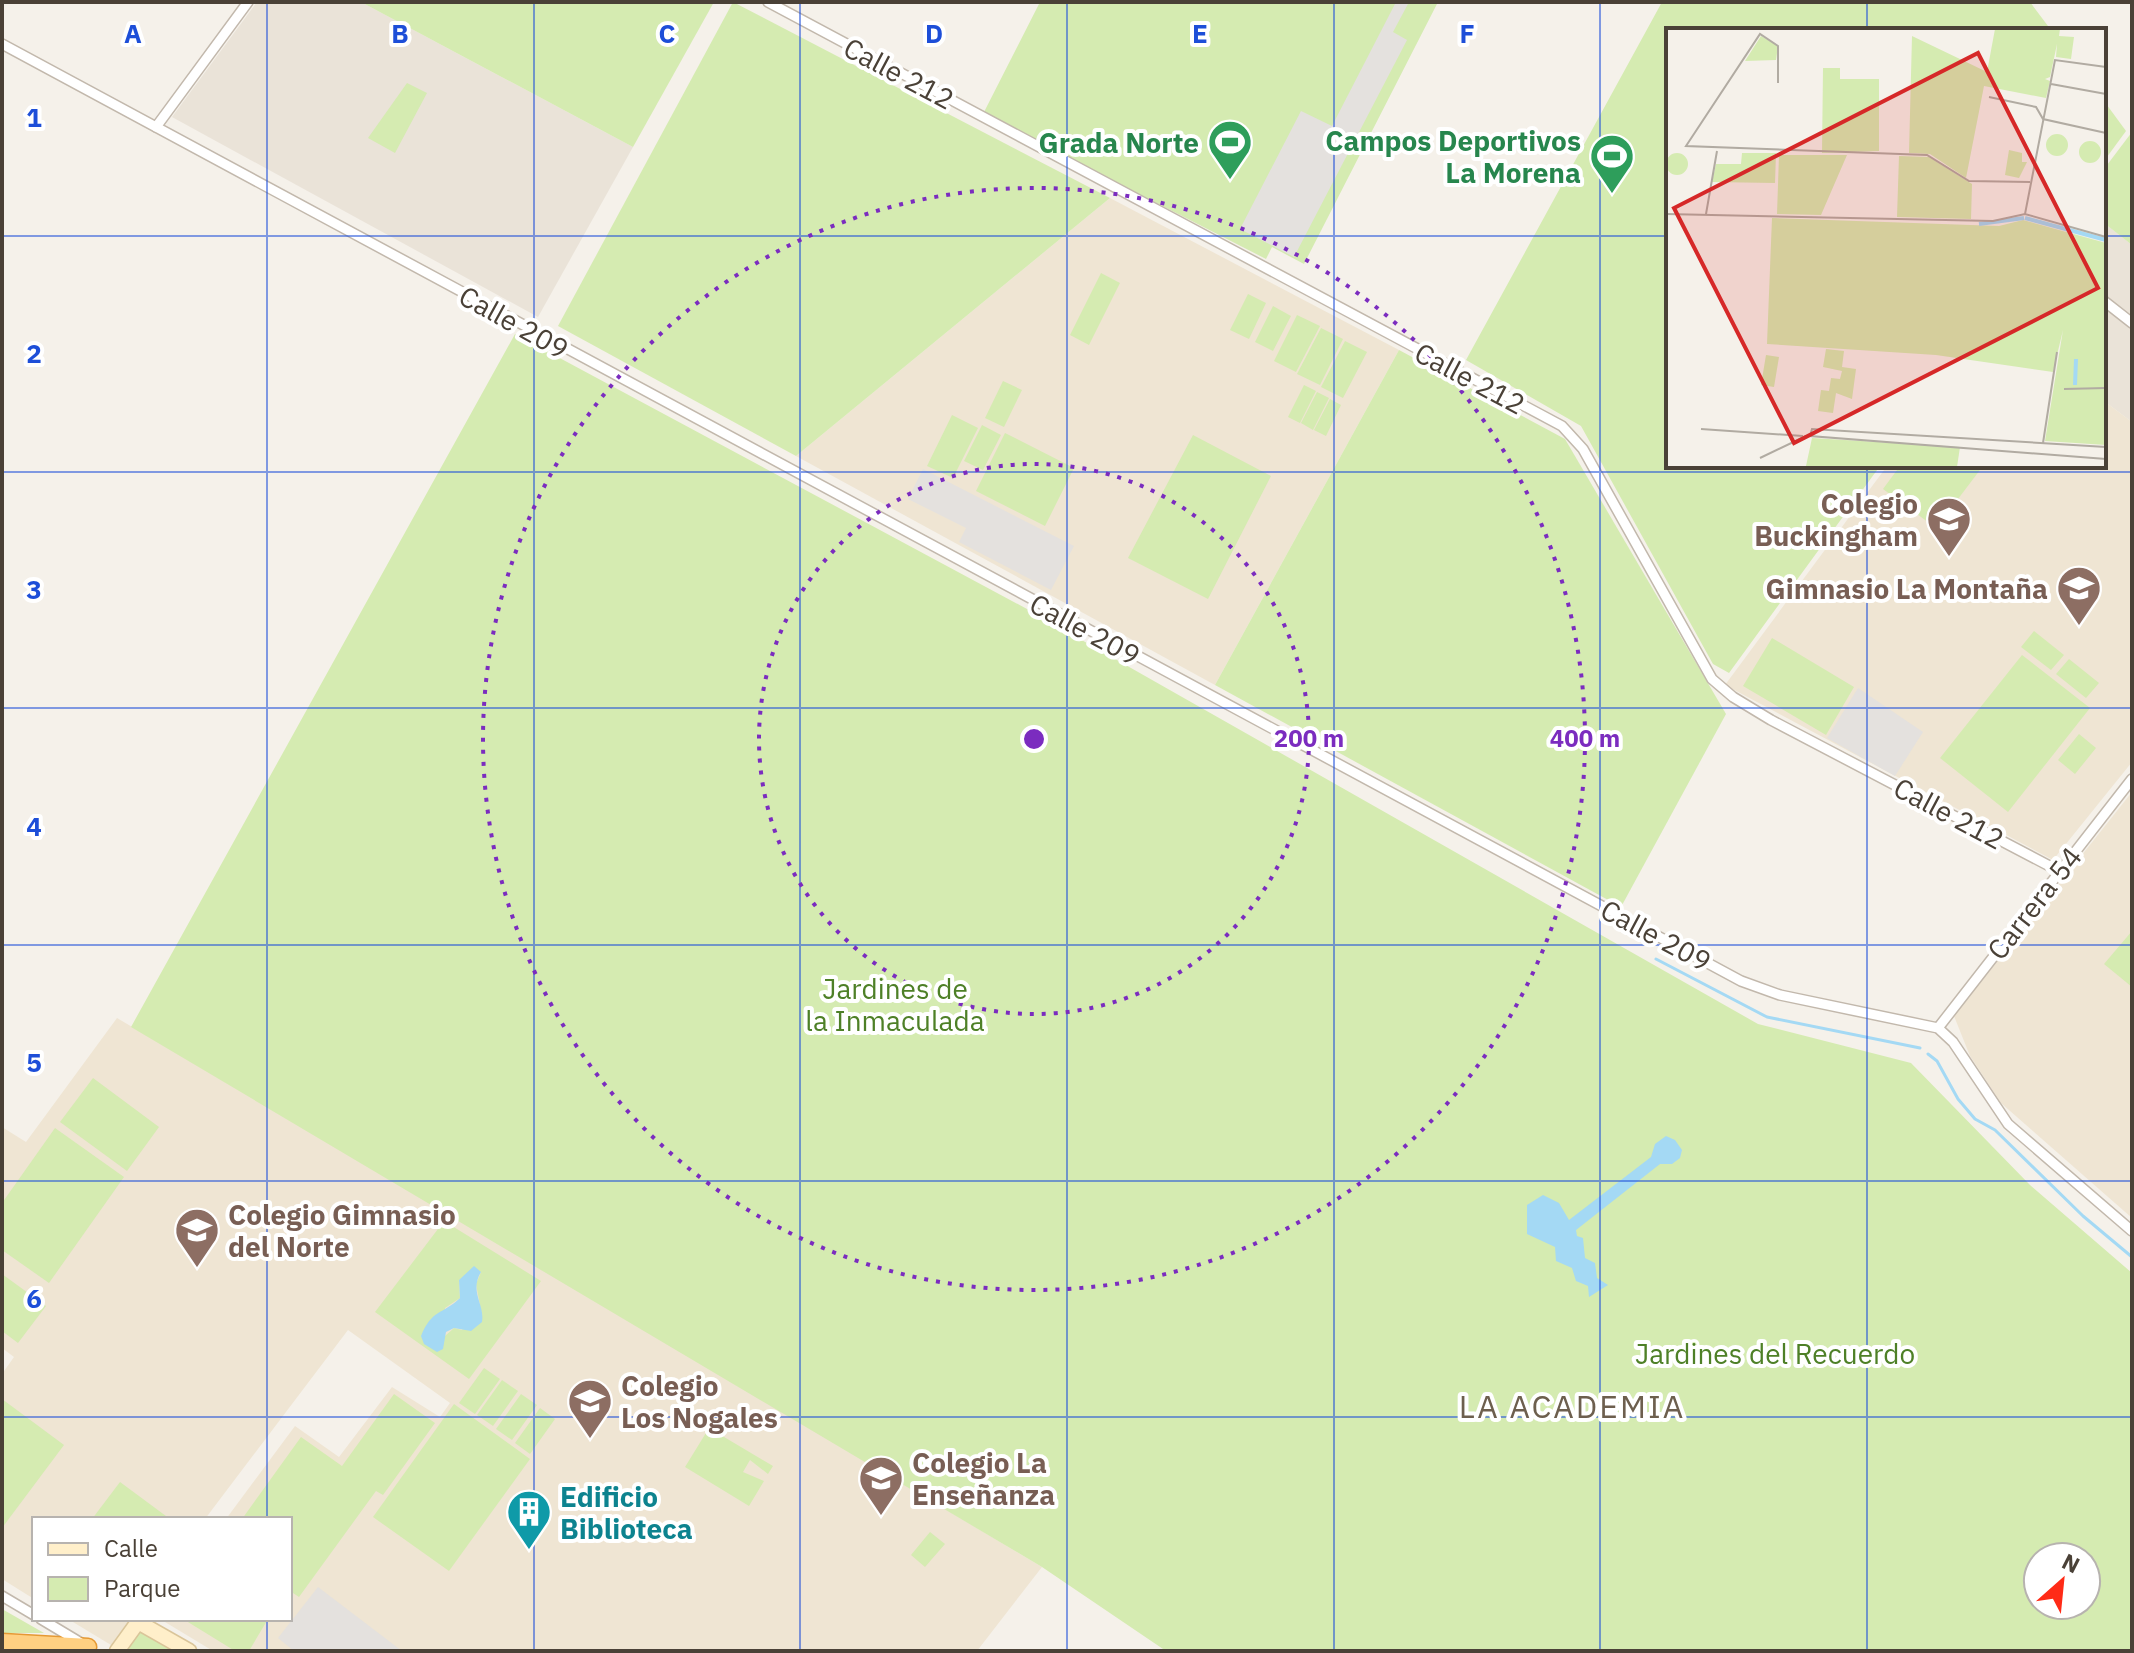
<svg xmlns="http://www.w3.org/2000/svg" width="2134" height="1653" font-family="'IBM Plex Sans',sans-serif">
	<rect width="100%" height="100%" fill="#f5f1ea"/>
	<!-- residential -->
	<g fill="#eae3d8">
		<polygon points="257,2 361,2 633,147 538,317 172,117"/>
		<polygon points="2104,223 2132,245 2132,422 2104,401"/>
	</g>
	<!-- education -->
	<g fill="#efe5d3">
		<polygon points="1110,198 1399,350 1215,685 796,456"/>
		<polygon points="2104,401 2132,422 2132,762 2053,860 1725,685 1887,466 2104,466"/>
		<polygon points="2132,792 2132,1218 2001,1103 1970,1056 1954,1016"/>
		<polygon points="117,1018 853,1454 1042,1567 977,1651 213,1651 160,1619 290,1619 290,1519 226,1519 295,1426 339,1457 392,1387 440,1417 450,1403 348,1330 205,1519 34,1519 34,1599 2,1579 2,1374 14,1357 2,1348 2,1127 26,1142"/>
		<polygon points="68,1619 130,1619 111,1645"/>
	</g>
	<!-- green -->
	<g fill="#d5ebb1" fill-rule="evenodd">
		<polygon points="361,2 714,2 633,147"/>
		<polygon points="733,2 1110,198 796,456 558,326"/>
		<polygon points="1040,2 1438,2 1304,264 1272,247 1266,259 983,114"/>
		<polygon points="1662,2 2030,2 2051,30 1668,30 1668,466 1880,466 1729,673 1713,664 1581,426 1466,360"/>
		<polygon points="407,83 427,93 395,153 368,138"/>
		<polygon points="2104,101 2126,131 2104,161"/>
		<polygon points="2132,132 2132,245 2104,223 2104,169"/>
		<polygon points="1101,273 1120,283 1089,345 1070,335"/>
		<polygon points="1248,294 1266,303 1249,339 1230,330"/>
		<polygon points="1273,306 1291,316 1273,351 1255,342"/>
		<polygon points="1297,315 1320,326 1296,372 1274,361"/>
		<polygon points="1321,328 1343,339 1320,385 1297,374"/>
		<path d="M 515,334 L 1027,609 L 1758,1024 L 1911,1063 L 2030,1185 L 2132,1273 L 2132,1651 L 1166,1651 L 1042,1567 L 131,1027 ZM 2038,1557 L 2086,1557 L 2086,1605 L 2038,1605 Z"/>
		<polygon points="1345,341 1367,352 1343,398 1321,387"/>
		<polygon points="1399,350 1565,439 1726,714 1621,907 1215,685"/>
		<polygon points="1003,381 1022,390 1004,427 985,418"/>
		<polygon points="1304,385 1316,391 1300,423 1288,417"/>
		<polygon points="1317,392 1329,398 1313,430 1301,423"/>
		<polygon points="1330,399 1341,405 1326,436 1314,430"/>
		<polygon points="952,415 978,428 953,478 927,466"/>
		<polygon points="982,425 1001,435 983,470 964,461"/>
		<polygon points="1005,433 1074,468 1045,526 976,491"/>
		<polygon points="1193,435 1271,476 1208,599 1128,558"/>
		<polygon points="1900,466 1983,466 1936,528 1883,489"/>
		<polygon points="2034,631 2064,655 2051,670 2021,647"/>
		<polygon points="1772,638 1854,687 1826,735 1743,686"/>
		<polygon points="2022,655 2090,708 2008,812 1940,758"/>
		<polygon points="2069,659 2099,683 2086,698 2056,674"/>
		<polygon points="2079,734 2096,748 2075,774 2058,760"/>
		<polygon points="2132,931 2132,987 2104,964"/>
		<polygon points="93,1078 159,1127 127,1171 60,1122"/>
		<polygon points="55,1128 124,1177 49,1283 2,1250 2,1203"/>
		<path d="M 444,1221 L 541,1281 L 469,1379 L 375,1312 ZM 481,1272 L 476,1284 L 480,1305 L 462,1330 L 454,1328 L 445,1336 L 445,1308 L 460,1298 L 459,1280 Z"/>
		<polygon points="2,1274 46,1306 18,1343 2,1331"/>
		<polygon points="484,1368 500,1379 475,1414 459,1403"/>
		<polygon points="502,1380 518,1391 493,1426 477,1415"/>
		<polygon points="394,1394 435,1423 383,1495 376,1491 299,1597 290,1591 290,1519 242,1519 301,1437 342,1466"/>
		<polygon points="521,1394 537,1405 512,1440 496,1429"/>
		<polygon points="2,1399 64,1445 2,1528"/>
		<polygon points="454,1404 530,1459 449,1571 373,1517"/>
		<polygon points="540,1408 555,1419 530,1454 515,1443"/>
		<polygon points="709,1428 773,1466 768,1474 750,1460 743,1472 764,1481 749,1506 685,1467"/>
		<polygon points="120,1482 170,1519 92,1519"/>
		<polygon points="930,1532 945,1544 925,1567 911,1555"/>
		<polygon points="2,1609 44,1633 2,1633"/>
		<polygon points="183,1619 268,1619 249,1651 235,1651"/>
		<polygon points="139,1627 179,1650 121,1651"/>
	</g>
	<!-- parking -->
	<g fill="#e4e1de">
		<polygon points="1396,2 1409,2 1393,32 1407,40 1294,257 1240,229 1301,111 1332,126"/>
		<polygon points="923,469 1074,546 1051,590 959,542 966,528 908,499"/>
		<polygon points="1858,688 1923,732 1895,776 1827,738"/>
		<polygon points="318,1587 402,1651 294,1651 278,1638"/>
	</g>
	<!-- water -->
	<g fill="#a4d9f4">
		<polygon points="1666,1136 1675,1140 1682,1150 1680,1158 1672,1164 1660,1164 1576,1230 1577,1236 1583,1238 1585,1258 1595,1263 1597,1278 1608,1285 1589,1297 1588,1286 1576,1281 1572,1268 1556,1261 1555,1247 1527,1234 1527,1205 1543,1195 1559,1203 1569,1220 1651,1157 1655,1144"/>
		<path d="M 474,1266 L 481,1272 C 469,1292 485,1304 482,1322 L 471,1331 L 454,1328 L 446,1332 L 443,1349 L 437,1352 L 424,1344 L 421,1336 C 432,1309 442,1315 460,1298 L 459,1280 Z"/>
	</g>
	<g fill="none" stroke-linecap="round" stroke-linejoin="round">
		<!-- stream -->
		<g stroke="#a4d9f4" stroke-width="3">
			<polyline points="1656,959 1767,1017 1920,1048"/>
			<polyline points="1928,1054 1937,1061 1958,1099 1975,1119 1995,1130 2083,1216 2132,1257"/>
		</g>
		<!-- minor casing -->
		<g stroke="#c2b8ac" stroke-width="12">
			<g id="minor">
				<polyline points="768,2 1562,426 1583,449 1712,679 1733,697 1771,720 2059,871"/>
				<polyline points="2,44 1741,981 1780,995 1938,1028 1953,1042 2008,1124 2132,1231"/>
				<polyline points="156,127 248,2"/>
				<polyline points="2104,301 2132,323"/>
				<polyline points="1938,1028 2132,779"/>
				<polyline points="2,1596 34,1615"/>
				<polyline points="41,1619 81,1643"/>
			</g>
		</g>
		<!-- secondary casing -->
		<g stroke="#dac59a" stroke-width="17">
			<polyline id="secondary" points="117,1651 138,1622 189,1651"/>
		</g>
		<!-- trunk casing -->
		<g stroke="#e59934" stroke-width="19">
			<polyline id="trunk" points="2,1642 88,1647"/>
		</g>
		<!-- minor -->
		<use href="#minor" stroke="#fff" stroke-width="9"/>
		<!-- secondary -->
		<use href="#secondary" stroke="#ffefca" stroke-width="14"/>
		<!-- trunk -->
		<use href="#trunk" stroke="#ffd082" stroke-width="16"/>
	</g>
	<!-- grid -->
	<path fill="none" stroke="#1d4ed8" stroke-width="2" stroke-opacity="0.55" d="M 267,2 L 267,1519M 534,2 L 534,1651M 800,2 L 800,1651M 1067,2 L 1067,1651M 1334,2 L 1334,1651M 1600,2 L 1600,1651M 1867,2 L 1867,30M 2,236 L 1668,236M 2104,236 L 2132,236M 1867,466 L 1867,1651M 2,472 L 2132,472M 2,708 L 2132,708M 2,945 L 2132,945M 2,1181 L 2132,1181M 2,1417 L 2132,1417M 267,1619 L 267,1651"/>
	<!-- distance rings -->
	<g fill="none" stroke="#7b2cbf" stroke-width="4" stroke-dasharray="4 8">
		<circle cx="1034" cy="739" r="275"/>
		<circle cx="1034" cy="739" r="551"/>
	</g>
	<!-- icons -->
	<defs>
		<g id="stadium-pin" transform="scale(2.3)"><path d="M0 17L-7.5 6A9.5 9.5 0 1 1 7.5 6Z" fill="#2e9e5b" stroke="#fff"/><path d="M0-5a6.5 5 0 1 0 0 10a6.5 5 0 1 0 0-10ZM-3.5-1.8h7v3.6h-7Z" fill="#fff"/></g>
		<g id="school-pin" transform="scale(2.3)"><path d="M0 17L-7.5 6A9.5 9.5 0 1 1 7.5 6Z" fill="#8d6e63" stroke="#fff"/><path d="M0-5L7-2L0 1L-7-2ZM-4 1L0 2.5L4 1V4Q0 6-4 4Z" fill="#fff"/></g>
		<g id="building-pin" transform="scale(2.3)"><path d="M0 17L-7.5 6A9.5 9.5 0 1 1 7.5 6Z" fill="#0f9aa8" stroke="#fff"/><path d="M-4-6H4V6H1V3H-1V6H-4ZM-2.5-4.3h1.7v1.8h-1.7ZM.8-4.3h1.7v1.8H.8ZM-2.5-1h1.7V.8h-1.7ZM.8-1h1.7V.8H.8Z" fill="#fff"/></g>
	</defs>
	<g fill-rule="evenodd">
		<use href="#stadium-pin" x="1230" y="142"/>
		<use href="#stadium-pin" x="1612" y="156"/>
		<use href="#school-pin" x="1949" y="519"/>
		<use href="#school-pin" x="2079" y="588"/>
		<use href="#school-pin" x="197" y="1230"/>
		<use href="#school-pin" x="590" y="1401"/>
		<use href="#school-pin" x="881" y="1478"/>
		<use href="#building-pin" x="529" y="1512"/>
	</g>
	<g text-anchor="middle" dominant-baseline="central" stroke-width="8" stroke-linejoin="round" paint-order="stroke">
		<!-- street labels -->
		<g font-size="28" fill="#4a4137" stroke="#fff">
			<text transform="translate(899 73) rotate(28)">Calle 212</text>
			<text transform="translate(514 322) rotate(29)">Calle 209</text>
			<text transform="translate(1470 378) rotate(28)">Calle 212</text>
			<text transform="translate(1085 629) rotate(28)">Calle 209</text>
			<text transform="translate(1949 813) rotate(28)">Calle 212</text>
			<text transform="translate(2034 903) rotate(-52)">Carrera 54</text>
			<text transform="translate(1656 935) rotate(28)">Calle 209</text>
		</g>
		<!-- leisure labels -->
		<g font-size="28" font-weight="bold" fill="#27864d" stroke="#fff" text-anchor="end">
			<text x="1581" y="140">Campos Deportivos<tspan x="1581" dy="32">La Morena</tspan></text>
			<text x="1199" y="142">Grada Norte</text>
		</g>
		<!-- education labels -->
		<g font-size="28" font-weight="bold" fill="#785e54" stroke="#fff" text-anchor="start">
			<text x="1918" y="503" text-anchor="end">Colegio<tspan x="1918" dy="32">Buckingham</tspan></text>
			<text x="2048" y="588" text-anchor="end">Gimnasio La Montaña</text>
			<text x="228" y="1214">Colegio Gimnasio<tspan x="228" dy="32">del Norte</tspan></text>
			<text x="621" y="1385">Colegio<tspan x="621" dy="32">Los Nogales</tspan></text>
			<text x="912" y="1462">Colegio La<tspan x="912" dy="32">Enseñanza</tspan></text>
		</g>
		<!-- park labels -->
		<g font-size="28" fill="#4e8027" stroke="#fff">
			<text x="895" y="988">Jardines de<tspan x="895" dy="32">la Inmaculada</tspan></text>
			<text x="1775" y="1353">Jardines del Recuerdo</text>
		</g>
		<!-- culture labels -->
		<g font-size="28" font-weight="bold" fill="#0d838f" stroke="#fff" text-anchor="start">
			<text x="560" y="1496">Edificio<tspan x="560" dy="32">Biblioteca</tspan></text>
		</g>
		<!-- quarter labels -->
		<g font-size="32" letter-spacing="2" fill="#6d5f4e" stroke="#fff">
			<text x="1572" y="1406">LA ACADEMIA</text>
		</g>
	</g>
	<!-- overview -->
	<g transform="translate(1666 28)">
		<rect width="440" height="440" fill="#f5f1ea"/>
		<path d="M 329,1 L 394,1 L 393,8 L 408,9 L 405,31 L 390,29 L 391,16 L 384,49 L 379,51 L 384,53 L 380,70 L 318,58 L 300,150 L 264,126 L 243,125 L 246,8 L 321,44 ZM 95,8 L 112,18 L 110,32 L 79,33 ZM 157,40 L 174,40 L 174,51 L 213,51 L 213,123 L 156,125 ZM380 117a11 11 0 1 1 22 0a11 11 0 1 1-22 0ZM413 124a11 11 0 1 1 22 0a11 11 0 1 1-22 0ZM 343,122 L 356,125 L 356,134 L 361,134 L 353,150 L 339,147 ZM 76,125 L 110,125 L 109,155 L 46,154 L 50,136 L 75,136 ZM0 136a11 11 0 1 1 22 0a11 11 0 1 1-22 0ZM 113,127 L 181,127 L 155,187 L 111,186 ZM 233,128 L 263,129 L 306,156 L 305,191 L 231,189 ZM 106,190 L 333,198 L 357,192 L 440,215 L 440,417 L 379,413 L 397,302 L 387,344 L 270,327 L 101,316 ZM 160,321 L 178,323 L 176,339 L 190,341 L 186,371 L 170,365 L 167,385 L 152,383 L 155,362 L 163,363 L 165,350 L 174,351 L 176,343 L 157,339 ZM 100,327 L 113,329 L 108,359 L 95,357 ZM 146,410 L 294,419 L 291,439 L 88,439 L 140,438 Z" fill="#d5ebb1"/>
		<path fill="none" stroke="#a4d9f4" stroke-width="4" d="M 359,190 L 440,212M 313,196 L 358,190M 409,357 L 410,331"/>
		<path fill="none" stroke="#b1aba2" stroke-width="2" d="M 112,55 L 112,18 L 94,6 L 20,118 L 261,127 L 303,153 L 364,154M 385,56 L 440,66M 323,69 L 370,79 L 377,91 L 440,105M 0,186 L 327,193 L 359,186 L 440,209M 40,186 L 51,123M 359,186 L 389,32 L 440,39M 398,361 L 440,360M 35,401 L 137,408M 377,415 L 391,324M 440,419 L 146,401 L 144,408 L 440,431M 94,430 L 140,408"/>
		<path fill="#d62828" fill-opacity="0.15" stroke="#d62828" stroke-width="4" d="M 312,25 L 432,260 L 128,415 L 8,180 Z"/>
		<rect width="440" height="440" fill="none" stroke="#4a4137" stroke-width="4"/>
	</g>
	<g font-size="26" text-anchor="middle" font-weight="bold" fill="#1d4ed8" stroke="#fff" stroke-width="8" stroke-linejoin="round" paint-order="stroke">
		<text x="133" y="43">A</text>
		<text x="400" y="43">B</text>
		<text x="667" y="43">C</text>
		<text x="934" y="43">D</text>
		<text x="1200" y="43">E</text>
		<text x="1467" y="43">F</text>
		<text x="34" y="127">1</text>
		<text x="34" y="363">2</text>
		<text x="34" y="599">3</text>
		<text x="34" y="836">4</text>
		<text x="34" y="1072">5</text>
		<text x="34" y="1308">6</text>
	</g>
	<circle cx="1034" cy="739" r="12" fill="#7b2cbf" stroke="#fff" stroke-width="4"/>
	<g font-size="24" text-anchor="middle" font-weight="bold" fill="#7b2cbf" stroke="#fff" stroke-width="8" stroke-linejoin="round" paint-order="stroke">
		<text x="1309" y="747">200 m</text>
		<text x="1585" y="747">400 m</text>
	</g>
	<!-- border -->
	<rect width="2134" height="1653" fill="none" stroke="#4a4137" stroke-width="8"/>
	<!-- legend -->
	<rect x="32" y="1517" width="260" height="104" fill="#ffffff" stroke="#b7b3af" stroke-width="2"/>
	<rect x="48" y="1543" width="40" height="12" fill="#ffefca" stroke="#b7b3af" stroke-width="2"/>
	<text x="104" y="1557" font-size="24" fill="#4a4137">Calle</text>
	<rect x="48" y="1577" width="40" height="24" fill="#d5ebb1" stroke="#b7b3af" stroke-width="2"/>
	<text x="104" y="1597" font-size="24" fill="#4a4137">Parque</text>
	<!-- north arrow -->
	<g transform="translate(2062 1581) rotate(27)"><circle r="38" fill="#ffffff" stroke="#b7b3af" stroke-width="2"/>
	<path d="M0-6L14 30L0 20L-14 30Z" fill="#ff2b17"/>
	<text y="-12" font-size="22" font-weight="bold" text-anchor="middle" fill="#4a4137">N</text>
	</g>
</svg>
